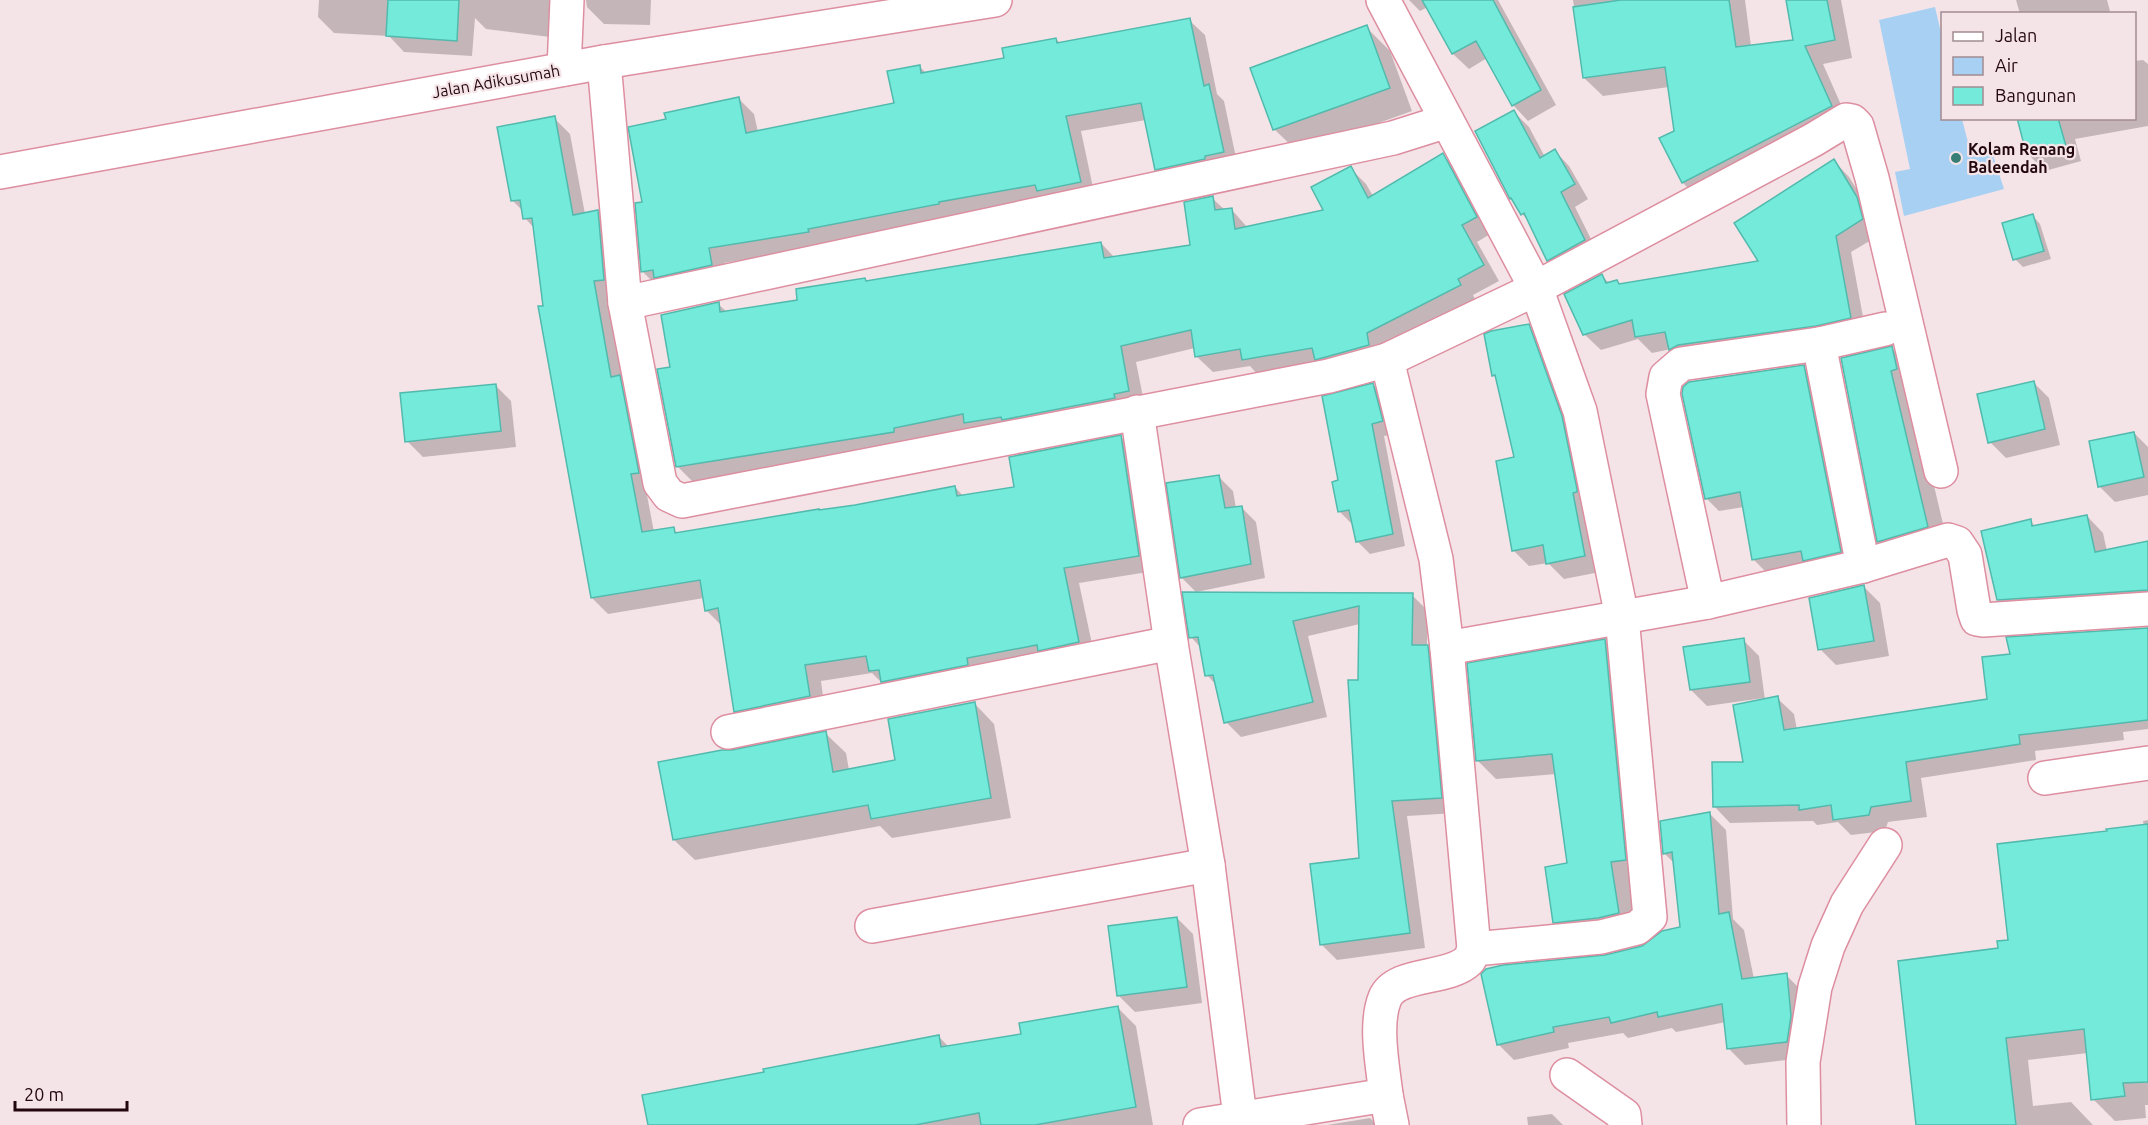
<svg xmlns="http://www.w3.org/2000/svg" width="2148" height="1125" font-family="Ubuntu,sans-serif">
	<rect width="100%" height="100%" fill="#f5e4e7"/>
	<!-- water -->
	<polygon fill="#a7d0f3" points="1935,7 1942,37 1942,118 1962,119 1971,154 1991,149 2004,189 1904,216 1895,172 1910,169 1879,20"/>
	<!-- shadow -->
	<g fill="#0003">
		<polygon points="319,0 576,0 558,38 486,29 475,18 472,56 404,52 389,36 334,33 318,17"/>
		<polygon points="586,0 651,0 650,25 604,24 587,7"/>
		<polygon points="1409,0 1498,0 1556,105 1528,121 1513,105 1487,58 1469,69 1453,54 1428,7 1420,11"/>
		<polygon points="1573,0 1745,0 1751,46 1795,41 1787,0 1841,0 1852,58 1823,64 1850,125 1701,201 1683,183 1661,139 1675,132 1669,87 1603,96 1584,78"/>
		<polygon points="2016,0 2107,0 2110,11 2102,14 2020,14"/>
		<polygon points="1189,20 1205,35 1217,94 1224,101 1238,167 1172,184 1157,169 1146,120 1081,131 1095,197 724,263 727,280 658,287 643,272 644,203 667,120 739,99 754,114 758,132 895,104 919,66 927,74 1006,60 1056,39 1061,44"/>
		<polygon points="1366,27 1390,51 1412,111 1298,152 1274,129"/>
		<polygon points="2143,60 2148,64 2148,126 2075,139 2081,161 2045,171 2029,155 2019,118 2134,118 2134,61"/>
		<polygon points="1514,112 1529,127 1545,157 1555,151 1569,166 1588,199 1575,207 1599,255 1563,274 1549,260 1531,223 1522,214"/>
		<polygon points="554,118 570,134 585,214 598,212 614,228 646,490 654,532 673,529 679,534 820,512 955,487 964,497 1016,488 1121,437 1137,453 1154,571 1079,583 1095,658 886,687 872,673 821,681 825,712 751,727 735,711 722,626 706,610 704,598 608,614 592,598 545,307 534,228 525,218 524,212 512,200"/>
		<polygon points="1443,155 1459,171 1492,233 1477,242 1499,281 1473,295 1476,301 1383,350 1259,376 1250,366 1213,372 1196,356 1195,348 1136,362 1145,407 694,483 677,466 672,368 718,304 727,312 799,301 865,279 868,283 1101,243 1115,258 1192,246 1212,198 1225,210 1231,209 1248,228 1325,211 1350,168 1366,184 1373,196"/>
		<polygon points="1834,161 1849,177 1873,215 1878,236 1851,252 1866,333 1686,365 1671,349 1652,353 1638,339 1601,350 1584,334 1602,276 1610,284 1617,281 1621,286 1761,262"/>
		<polygon points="2033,216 2040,224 2051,259 2023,267 2015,259"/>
		<polygon points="1528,326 1545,342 1577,433 1600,572 1564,579 1548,563 1529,566 1513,550 1516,459 1498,380 1493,375"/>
		<polygon points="1891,348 1913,370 1912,393 1949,549 1901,563 1879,541"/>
		<polygon points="1804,367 1817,380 1853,565 1766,572 1753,559 1744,507 1719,511 1706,498"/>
		<polygon points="2033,382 2049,398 2060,445 2006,458 1990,442"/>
		<polygon points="495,385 511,401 516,447 423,457 407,441"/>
		<polygon points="1373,385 1386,398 1395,434 1384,436 1405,546 1370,554 1357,541 1352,524 1339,511"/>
		<polygon points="2134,433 2148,447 2148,495 2115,502 2099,486"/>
		<polygon points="1219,477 1233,491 1236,508 1241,507 1256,522 1265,578 1196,592 1182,578 1168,485"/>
		<polygon points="2087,516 2103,533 2107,551 2148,543 2148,607 2015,616 1998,600 2030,521 2036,527"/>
		<polygon points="1864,587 1880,603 1889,656 1836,665 1820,649"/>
		<polygon points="1412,595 1427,610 1427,646 1442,662 1456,813 1407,816 1425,948 1337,960 1322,945 1361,859 1360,624 1308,636 1327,717 1241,737 1226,722 1218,687 1207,675 1202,649 1191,637"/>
		<polygon points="2148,629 2148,729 2123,732 2124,740 2035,751 2036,760 1921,778 1927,817 1888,822 1885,831 1851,835 1838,822 1817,825 1813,821 1730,823 1714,806 1745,763 1764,698 1707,706 1691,690 1743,640 1759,656 1765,700 1777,698 1794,714 1797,730 1989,700 2011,656"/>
		<polygon points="1605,641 1624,660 1644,879 1629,881 1637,932 1574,941 1555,922 1568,865 1556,774 1496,779 1477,760"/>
		<polygon points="974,703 994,724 1011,818 892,838 880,826 695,860 674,840 825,733 846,753 849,770 897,761"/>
		<polygon points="1710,814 1726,830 1733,919 1744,930 1754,979 1786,975 1802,991 1803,1058 1745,1065 1729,1049 1726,1022 1676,1032 1672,1028 1628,1038 1623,1033 1568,1043 1569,1048 1514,1060 1498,1044 1606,957 1642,948 1681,929 1674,863 1664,853"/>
		<polygon points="2148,820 2148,1105 2145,1105 2146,1118 2115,1121 2093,1099 2088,1053 2028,1060 2033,1106 2071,1102 2093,1125 1917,1125 1999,950 2010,941 2108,833 2144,826 2143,821"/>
		<polygon points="1177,918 1193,934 1202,1003 1135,1012 1119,996"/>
		<polygon points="1117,1007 1136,1026 1153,1125 649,1125 766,1073 939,1037 950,1048 1023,1035"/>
		<polygon points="1552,1114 1563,1125 1528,1125 1527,1117"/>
		<polygon points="1370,1118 1377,1125 1327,1125"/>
	</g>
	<!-- building -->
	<g fill="#74eadb" stroke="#51baad" stroke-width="1.5">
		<polygon points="388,0 459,0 457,41 386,36"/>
		<polygon points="1422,0 1493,0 1541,90 1512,106 1476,41 1452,54"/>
		<polygon points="1621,0 1729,0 1736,47 1793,40 1786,0 1827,0 1835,40 1805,46 1832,106 1682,183 1659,138 1674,131 1665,67 1583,78 1573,7"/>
		<polygon points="1190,18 1204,86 1209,84 1224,152 1205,156 1205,159 1155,170 1141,103 1066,116 1081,182 1037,191 1035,185 939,202 939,204 808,229 809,232 709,248 712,265 654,278 653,270 641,272 635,203 642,202 628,127 666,119 664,113 739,97 746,133 894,103 887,71 920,65 921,73 1004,58 1002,48 1056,38 1057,43"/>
		<polygon points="1367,25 1390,88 1273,130 1250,68"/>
		<polygon points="1514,110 1540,158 1555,149 1575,184 1561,192 1585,240 1547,261 1524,213 1521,215 1511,198 1510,199 1475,131"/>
		<polygon points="555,116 573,215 598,210 604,280 594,281 611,377 620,375 639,473 631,474 642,532 674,527 675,533 819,509 819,510 855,505 955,486 957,496 1014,487 1009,457 1121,435 1139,556 1064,568 1079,642 1038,651 1037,645 967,658 968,665 881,682 879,670 869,671 866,656 805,665 810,696 734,712 718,608 705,611 700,580 591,598 538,306 543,306 532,218 523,219 520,200 511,201 497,127"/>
		<polygon points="2017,118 2058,118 2066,146 2027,156"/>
		<polygon points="1443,153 1477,217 1462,225 1484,265 1458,279 1461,285 1367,333 1369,345 1315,360 1312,348 1242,360 1240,349 1195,357 1191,330 1121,346 1129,391 1114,394 1115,398 1002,420 1001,417 964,423 963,414 894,428 894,432 676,467 657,369 670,367 661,315 719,302 720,312 797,300 796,289 865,278 866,281 1101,242 1104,258 1190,245 1184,202 1213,196 1215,210 1232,208 1235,229 1323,210 1311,187 1351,166 1368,198"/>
		<polygon points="1834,159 1857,197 1863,219 1836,236 1851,318 1816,326 1678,345 1669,350 1665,332 1635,337 1632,320 1583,335 1564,294 1602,274 1606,283 1617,280 1619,284 1758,261 1734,223"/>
		<polygon points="2033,214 2044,251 2013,260 2002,223"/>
		<polygon points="1529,324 1562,416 1577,489 1577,492 1573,493 1585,556 1546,564 1543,545 1512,551 1496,461 1514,457 1495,375 1492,376 1484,334 1491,331"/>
		<polygon points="1892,346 1897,369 1891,371 1928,527 1877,542 1841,358"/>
		<polygon points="1804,365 1841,552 1803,561 1801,551 1752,560 1740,492 1705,499 1682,394 1683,387 1689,382"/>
		<polygon points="2034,381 2045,429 1988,443 1977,394"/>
		<polygon points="1373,383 1383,421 1372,424 1393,534 1356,542 1349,510 1338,512 1332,482 1338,480 1322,396"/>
		<polygon points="496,384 501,431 405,442 400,393"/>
		<polygon points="2134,432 2144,477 2098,487 2089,441"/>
		<polygon points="1219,475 1225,508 1242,506 1251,564 1180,578 1166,483"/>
		<polygon points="2087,515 2095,552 2148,541 2148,590 1997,600 1981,531 2031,519 2032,526"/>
		<polygon points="1864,585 1874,641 1818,650 1809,598"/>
		<polygon points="1182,592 1413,593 1412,645 1428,645 1442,798 1392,801 1410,933 1320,945 1310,864 1359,858 1348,680 1358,680 1359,606 1293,621 1313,702 1224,723 1213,675 1205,676 1198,637 1189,638"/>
		<polygon points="2148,628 2148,720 2019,735 2020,744 1906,762 1911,801 1871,807 1869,815 1833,820 1831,805 1799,810 1799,805 1713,807 1712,762 1743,762 1733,705 1778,696 1784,730 1987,699 1982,657 2010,654 2006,637"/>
		<polygon points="1744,638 1750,682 1690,690 1683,647"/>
		<polygon points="1605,639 1626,860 1611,862 1619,913 1598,918 1553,923 1545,867 1567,863 1552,754 1476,761 1467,663"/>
		<polygon points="975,702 991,798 871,819 868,805 673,840 658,762 722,750 732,750 826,731 833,772 895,760 888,719"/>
		<polygon points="1710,812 1719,914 1729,912 1742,979 1787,973 1791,1016 1787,1042 1727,1049 1722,1004 1658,1017 1657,1012 1611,1023 1609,1017 1553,1027 1554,1032 1497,1045 1481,974 1486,969 1503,965 1605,955 1642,946 1662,931 1680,927 1672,852 1663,854 1660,821"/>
		<polygon points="2148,824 2148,1082 2123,1083 2125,1096 2091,1100 2084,1029 2006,1038 2016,1125 1916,1125 1898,961 1998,948 1997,941 2008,940 1997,844 2107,831 2106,829"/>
		<polygon points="1177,917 1187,987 1117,996 1108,926"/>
		<polygon points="1118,1006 1136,1107 1035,1125 981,1125 979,1113 915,1125 648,1125 642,1095 764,1072 763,1069 939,1035 941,1047 1021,1034 1019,1023"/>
	</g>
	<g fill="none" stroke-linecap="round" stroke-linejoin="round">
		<!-- minor casing -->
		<g stroke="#dd8ea0" stroke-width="36">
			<g id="minor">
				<polyline points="1383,0 1536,288 1580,411 1622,617 1650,917 1637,928 1601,937 1474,949"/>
				<polyline points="604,62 625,303 660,483 669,495 682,501 1329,376 1387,360 1519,297 1813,140 1846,120 1852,121 1857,126 1872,178 1941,471"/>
				<polyline points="564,69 567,0"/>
				<polyline points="625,303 1393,138 1447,121"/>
				<polyline points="1819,344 1885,329"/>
				<polyline points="1137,412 1171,643 1208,865 1240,1117"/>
				<polyline points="1708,602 1663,394 1666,377 1681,364 1819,344 1863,566"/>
				<polyline points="1447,648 1708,602 1863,566 1948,540 1957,543 1965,555 1974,610 1977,619 1983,620 2148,609"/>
				<polyline points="728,732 1171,643"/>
				<polyline points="2045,778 2148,763"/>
				<polyline points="872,926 1208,865"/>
				<polyline points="1567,1075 1624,1115 1625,1125"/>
				<path d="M 1386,1095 C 1383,1068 1374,1024 1385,998 C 1396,972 1448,980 1468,961 C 1471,959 1472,953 1474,949 L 1447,648 L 1436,559 L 1387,360"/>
				<polyline points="1200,1125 1386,1095 1392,1125"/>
				<polyline points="1804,1125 1803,1062 1815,987 1828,946 1847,904 1885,845"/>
			</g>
		</g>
		<!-- major casing -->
		<g stroke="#dd8ea0" stroke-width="36">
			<polyline id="major" points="0,172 604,62 995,0"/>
		</g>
		<!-- minor -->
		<use href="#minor" stroke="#fff" stroke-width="33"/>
		<!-- major -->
		<use href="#major" stroke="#fff" stroke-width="33"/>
	</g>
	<!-- markers -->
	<circle fill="#387e75" stroke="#f5e4e7" stroke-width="2" cx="1956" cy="158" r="6"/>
	<g text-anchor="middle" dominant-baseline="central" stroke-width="4.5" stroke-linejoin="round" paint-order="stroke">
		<!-- street labels -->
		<g font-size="16" fill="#23070f" stroke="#f5e4e7">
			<text transform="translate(496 81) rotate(-10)">Jalan Adikusumah</text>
		</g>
		<!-- poi labels -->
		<g font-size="16" font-weight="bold" fill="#23070f" stroke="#f5e4e7" text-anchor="start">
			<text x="1968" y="149">Kolam Renang<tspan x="1968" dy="18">Baleendah</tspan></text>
		</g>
	</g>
	<!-- legend -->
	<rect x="1941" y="12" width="195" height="108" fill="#f5e4e7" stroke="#a18c91" stroke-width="1.5"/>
	<rect x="1953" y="32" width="30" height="9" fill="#ffffff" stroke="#a18c91" stroke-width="1.5"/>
	<text x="1995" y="42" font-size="18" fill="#23070f">Jalan</text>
	<rect x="1953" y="57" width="30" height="18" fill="#a7d0f3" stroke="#a18c91" stroke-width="1.5"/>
	<text x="1995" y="72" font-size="18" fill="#23070f">Air</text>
	<rect x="1953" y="87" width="30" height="18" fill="#74eadb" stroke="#a18c91" stroke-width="1.5"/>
	<text x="1995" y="102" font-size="18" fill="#23070f">Bangunan</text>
	<!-- scale -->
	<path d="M15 1101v9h112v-9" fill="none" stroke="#23070f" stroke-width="3"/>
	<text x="24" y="1101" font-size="18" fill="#23070f" stroke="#f5e4e7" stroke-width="4.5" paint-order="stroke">20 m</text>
</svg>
